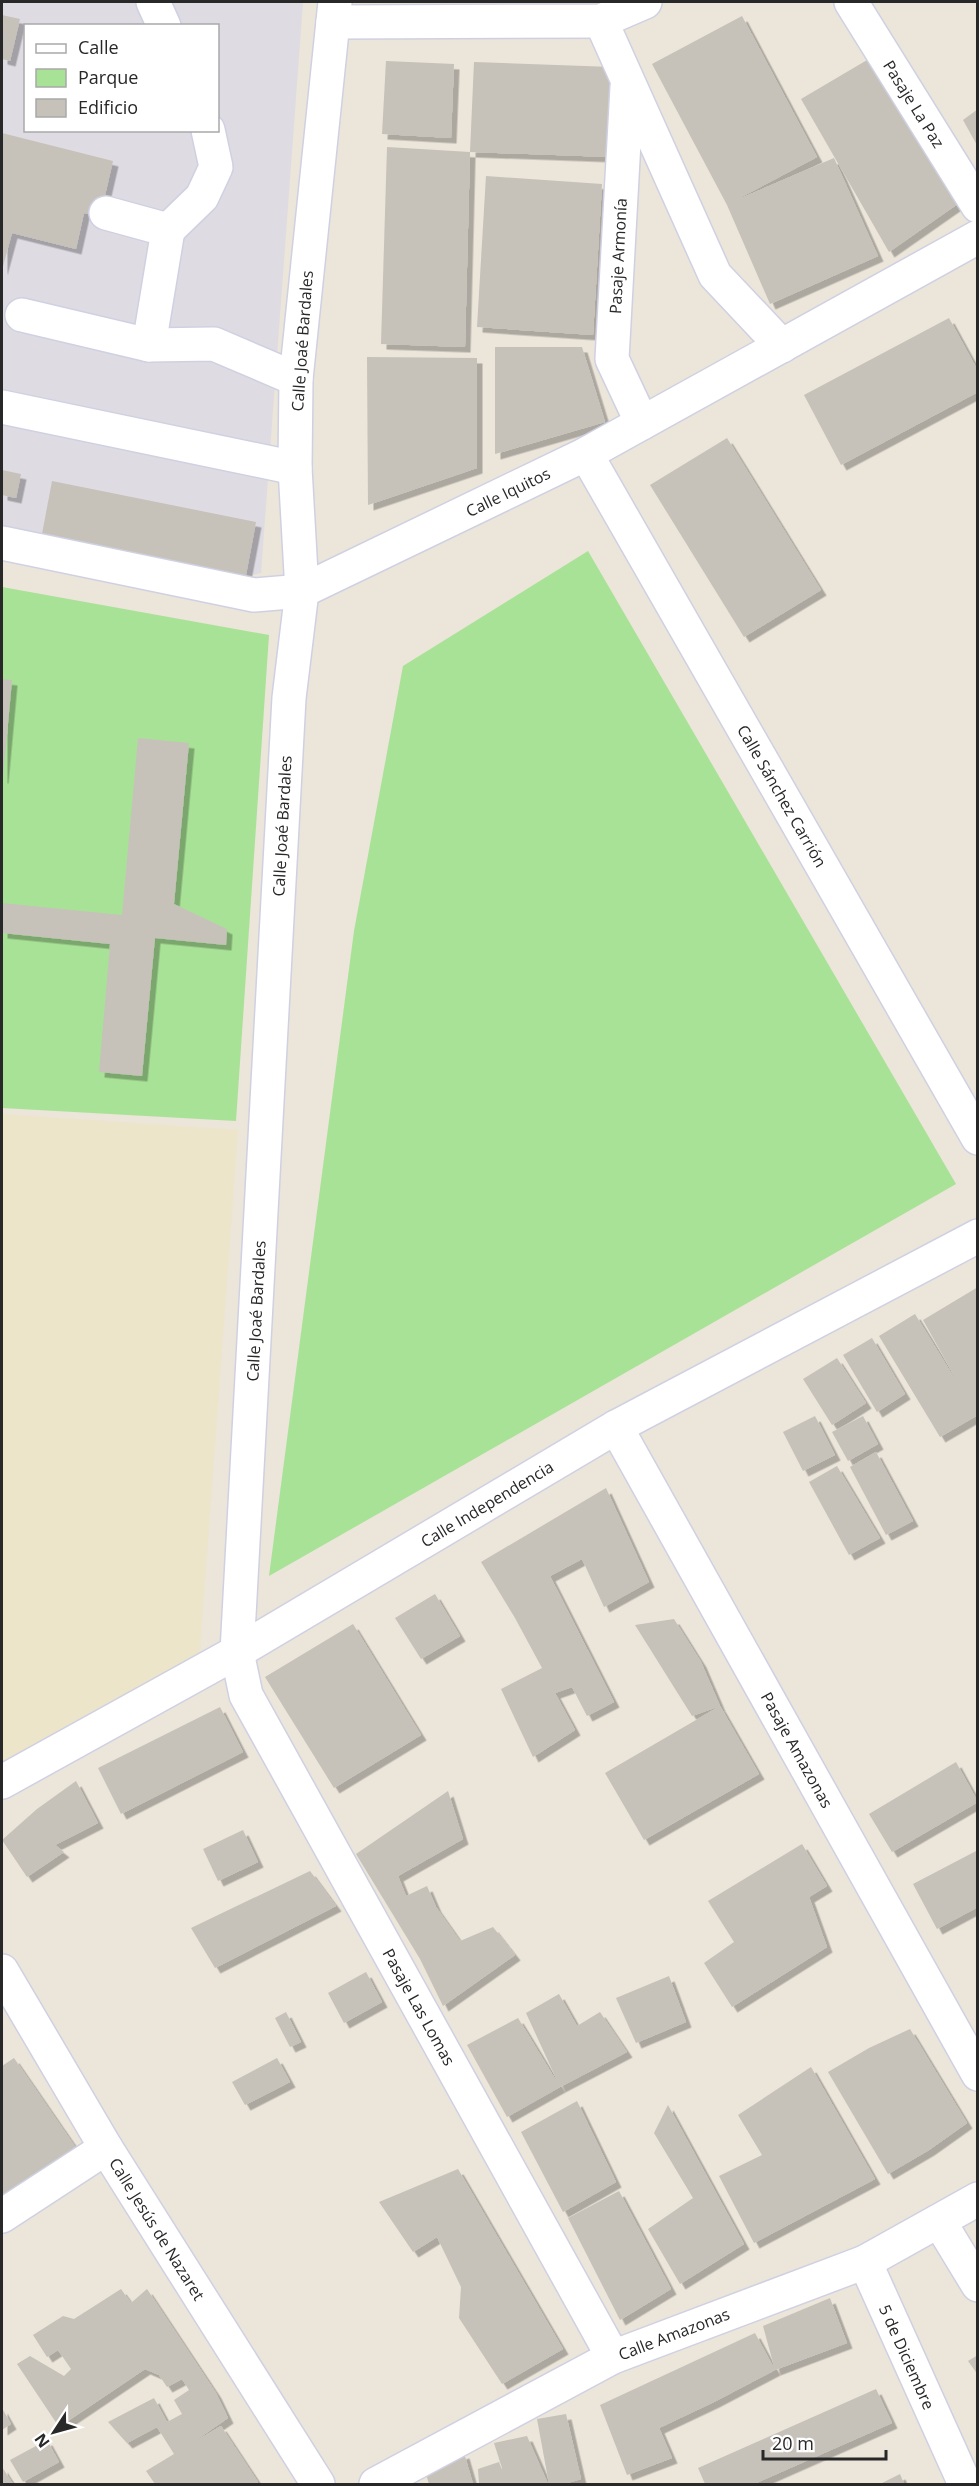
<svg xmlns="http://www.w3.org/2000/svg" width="979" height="2486" font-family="'Open Sans',sans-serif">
	<defs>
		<filter id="shadow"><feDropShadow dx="5.5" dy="5.5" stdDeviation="0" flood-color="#0004"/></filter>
	</defs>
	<rect width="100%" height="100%" fill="#ebe5da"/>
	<!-- industrial -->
	<path fill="#dedbe3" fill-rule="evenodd" d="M 2,2 L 303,2 L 261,573 L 231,580 L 2,529 ZM 26,26 L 218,26 L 218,130 L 26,130 Z"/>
	<!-- education -->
	<polygon fill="#ede5c9" points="2,1114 238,1130 199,1664 2,1761"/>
	<!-- green -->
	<g fill="#a8e296">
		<polygon points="588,551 956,1184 269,1576 354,931 403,666"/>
		<polygon points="2,587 269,635 236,1121 2,1108"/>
	</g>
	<!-- building -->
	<g fill="#c6c2ba" filter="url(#shadow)">
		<polygon points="2,15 20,19 10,61 2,59"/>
		<polygon points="742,16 817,157 732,202 834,158 878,256 770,304 727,205 652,64"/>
		<polygon points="879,53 959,203 889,252 801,99"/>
		<polygon points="386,61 454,64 451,138 382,134"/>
		<polygon points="474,62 612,67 609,157 470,152"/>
		<polygon points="978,109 978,147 963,120"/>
		<polygon points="2,133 113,161 100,217 84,213 76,249 12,233 2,270"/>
		<polygon points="387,147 470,152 465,347 381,344"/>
		<polygon points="486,176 602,184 593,335 477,327"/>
		<polygon points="949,318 978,371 978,392 841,465 804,395"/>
		<polygon points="495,347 582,347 605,422 495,454"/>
		<polygon points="367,357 477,358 477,468 368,505"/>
		<polygon points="727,438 821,590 744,637 650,485"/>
		<polygon points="2,470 21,474 16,498 2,495"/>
		<polygon points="52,481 256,522 246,575 42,534"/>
		<polygon points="2,679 12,680 3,778 2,778"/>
		<polygon points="138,738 189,743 174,904 227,929 226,945 155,938 142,1076 99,1072 110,944 2,933 2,903 122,915"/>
		<polygon points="978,1287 978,1415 940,1437 879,1336 915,1314 966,1397 923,1320"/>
		<polygon points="872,1338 905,1394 877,1412 843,1355"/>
		<polygon points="837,1358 866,1403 832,1425 803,1379"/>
		<polygon points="815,1416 835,1455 803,1471 783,1432"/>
		<polygon points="863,1416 878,1444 848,1461 832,1432"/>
		<polygon points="876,1452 913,1521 886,1535 850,1467"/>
		<polygon points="837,1466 880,1538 849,1555 809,1482"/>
		<polygon points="606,1488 649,1582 604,1607 582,1559 550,1576 614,1702 587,1716 572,1687 555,1693 575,1730 533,1757 501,1689 542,1668 515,1618 481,1562"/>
		<polygon points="435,1594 460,1636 421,1659 395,1618"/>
		<polygon points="674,1619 701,1662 720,1706 692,1716 635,1625"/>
		<polygon points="353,1624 421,1735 334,1788 265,1677"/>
		<polygon points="720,1706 759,1774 644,1840 605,1773"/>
		<polygon points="220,1707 243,1752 121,1814 98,1768"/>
		<polygon points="956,1762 978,1802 892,1852 869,1814"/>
		<polygon points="76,1781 98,1823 55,1845 64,1852 27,1877 2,1840 37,1809"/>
		<polygon points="448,1791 463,1839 398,1876 406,1896 427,1886 436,1907 460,1941 493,1927 515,1955 443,2006 420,1959 356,1854"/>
		<polygon points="243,1830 258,1862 218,1881 203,1849"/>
		<polygon points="802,1844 827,1886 809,1897 827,1947 732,2007 704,1963 734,1942 708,1901"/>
		<polygon points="978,1850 978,1907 937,1929 913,1884"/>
		<polygon points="310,1871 336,1906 215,1968 191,1928"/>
		<polygon points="366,1972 382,2002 344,2023 328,1993"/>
		<polygon points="669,1976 686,2022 636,2043 616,1998"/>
		<polygon points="559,1994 577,2026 600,2012 627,2052 560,2087 526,2013"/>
		<polygon points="286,2012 301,2042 290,2047 275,2018"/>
		<polygon points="518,2018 560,2087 507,2117 467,2045"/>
		<polygon points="910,2029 967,2123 929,2150 888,2174 828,2072 869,2048"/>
		<polygon points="14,2058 76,2148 2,2200 2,2066"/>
		<polygon points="277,2058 290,2082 245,2105 232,2082"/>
		<polygon points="811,2067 875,2179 754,2243 719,2176 762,2155 738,2115"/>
		<polygon points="577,2101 616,2182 563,2212 521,2132"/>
		<polygon points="668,2105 744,2244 680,2284 648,2229 693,2198 654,2133"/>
		<polygon points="458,2169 563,2349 502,2384 459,2318 461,2287 437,2237 413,2252 379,2202"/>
		<polygon points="619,2191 671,2289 620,2320 568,2218"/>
		<polygon points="121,2289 131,2303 147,2289 216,2393 228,2418 186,2447 221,2426 258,2482 254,2484 155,2484 146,2471 174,2454 157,2427 127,2443 108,2422 154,2398 167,2422 182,2414 174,2400 189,2390 182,2379 167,2387 159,2375 145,2369 59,2427 17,2364 30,2356 64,2376 71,2369 58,2350 47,2357 33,2335 63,2316 74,2319"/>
		<polygon points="830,2298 847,2343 775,2370 763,2326"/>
		<polygon points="755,2333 775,2370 714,2402 659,2428 672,2458 627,2475 600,2405"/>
		<polygon points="978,2355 978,2375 968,2361"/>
		<polygon points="876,2389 892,2423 754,2484 705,2484 698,2468"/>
		<polygon points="2,2408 11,2424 2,2430"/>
		<polygon points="566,2414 581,2479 564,2484 549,2484 537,2419"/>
		<polygon points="527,2436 548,2484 507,2484 494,2443"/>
		<polygon points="47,2440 59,2462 23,2482 10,2460"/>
		<polygon points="464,2453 473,2484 429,2484 423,2465"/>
		<polygon points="499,2462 507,2484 479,2484 478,2469"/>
		<polygon points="2,2467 13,2484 2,2484"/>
		<polygon points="900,2474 904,2484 880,2484"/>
	</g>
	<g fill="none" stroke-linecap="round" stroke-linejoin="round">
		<!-- minor casing -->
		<g stroke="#cfd1e2" stroke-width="36">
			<g id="minor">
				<polyline points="153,2 164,26"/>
				<polyline points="335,2 296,379 295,468 302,591 289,698 237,1652 246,1695 613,2357"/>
				<polyline points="851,2 978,206"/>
				<polyline points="601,21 715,275 782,346"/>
				<polyline points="333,22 601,21 645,2"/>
				<polyline points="627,87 612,359 642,423"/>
				<polyline points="106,213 168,230 149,345"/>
				<polyline points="168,230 202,197 216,167 208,130"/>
				<polyline points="22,315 149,345 214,344 296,379"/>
				<polyline points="2,407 295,468"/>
				<polyline points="586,454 978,1138"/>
				<polyline points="2,543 254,595 302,591 586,454 978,237"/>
				<polyline points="616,1427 978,2074"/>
				<polyline points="2,1782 237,1652 616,1427 978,1236"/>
				<polyline points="2,1971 106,2148 318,2484"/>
				<polyline points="2,2216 106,2148"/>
				<polyline points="939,2221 978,2285"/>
				<polyline points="865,2262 965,2484"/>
				<polyline points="376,2484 613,2357 865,2262 978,2199"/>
			</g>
		</g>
		<!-- minor -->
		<use href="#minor" stroke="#fff" stroke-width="33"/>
	</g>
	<g text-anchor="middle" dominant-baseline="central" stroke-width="5" stroke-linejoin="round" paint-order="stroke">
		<!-- street labels -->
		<g font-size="16" fill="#282828" stroke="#fff">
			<text transform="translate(914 104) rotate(58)">Pasaje La Paz</text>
			<text transform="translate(618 256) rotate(-87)">Pasaje Armonía</text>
			<text transform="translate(302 341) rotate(-86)">Calle Joaé Bardales</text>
			<text transform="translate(508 492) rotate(-26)">Calle Iquitos</text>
			<text transform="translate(782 796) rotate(60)">Calle Sánchez Carrión</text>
			<text transform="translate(282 826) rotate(-87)">Calle Joaé Bardales</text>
			<text transform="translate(256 1311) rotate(-87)">Calle Joaé Bardales</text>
			<text transform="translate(487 1504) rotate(-31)">Calle Independencia</text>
			<text transform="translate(797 1750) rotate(61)">Pasaje Amazonas</text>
			<text transform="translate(419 2007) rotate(61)">Pasaje Las Lomas</text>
			<text transform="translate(157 2229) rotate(58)">Calle Jesús de Nazaret</text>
			<text transform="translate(674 2334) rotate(-21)">Calle Amazonas</text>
			<text transform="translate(907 2357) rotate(66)">5 de Diciembre</text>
		</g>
	</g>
	<!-- border -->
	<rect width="979" height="2486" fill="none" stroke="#282828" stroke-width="6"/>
	<!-- legend -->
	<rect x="24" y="24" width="195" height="108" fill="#ffffff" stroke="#a9a9a9" stroke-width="1.5"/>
	<rect x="36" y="44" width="30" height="9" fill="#ffffff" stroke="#a9a9a9" stroke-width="1.5"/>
	<text x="78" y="54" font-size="18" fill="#282828">Calle</text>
	<rect x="36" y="69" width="30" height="18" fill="#a8e296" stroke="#a9a9a9" stroke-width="1.5"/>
	<text x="78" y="84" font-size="18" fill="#282828">Parque</text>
	<rect x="36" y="99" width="30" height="18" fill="#c6c2ba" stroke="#a9a9a9" stroke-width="1.5"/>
	<text x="78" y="114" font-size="18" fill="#282828">Edificio</text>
	<!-- north arrow -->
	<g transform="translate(54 2432) rotate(234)" stroke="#ffffff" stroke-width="4.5" paint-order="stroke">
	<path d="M0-4.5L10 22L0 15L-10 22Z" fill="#282828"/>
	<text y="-9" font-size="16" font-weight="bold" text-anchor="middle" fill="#282828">N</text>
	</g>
	<!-- scale -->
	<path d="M763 2450v9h123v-9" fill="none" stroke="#282828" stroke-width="3"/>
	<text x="772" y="2450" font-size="18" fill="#282828" stroke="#ffffff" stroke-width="4.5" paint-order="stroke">20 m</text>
</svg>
